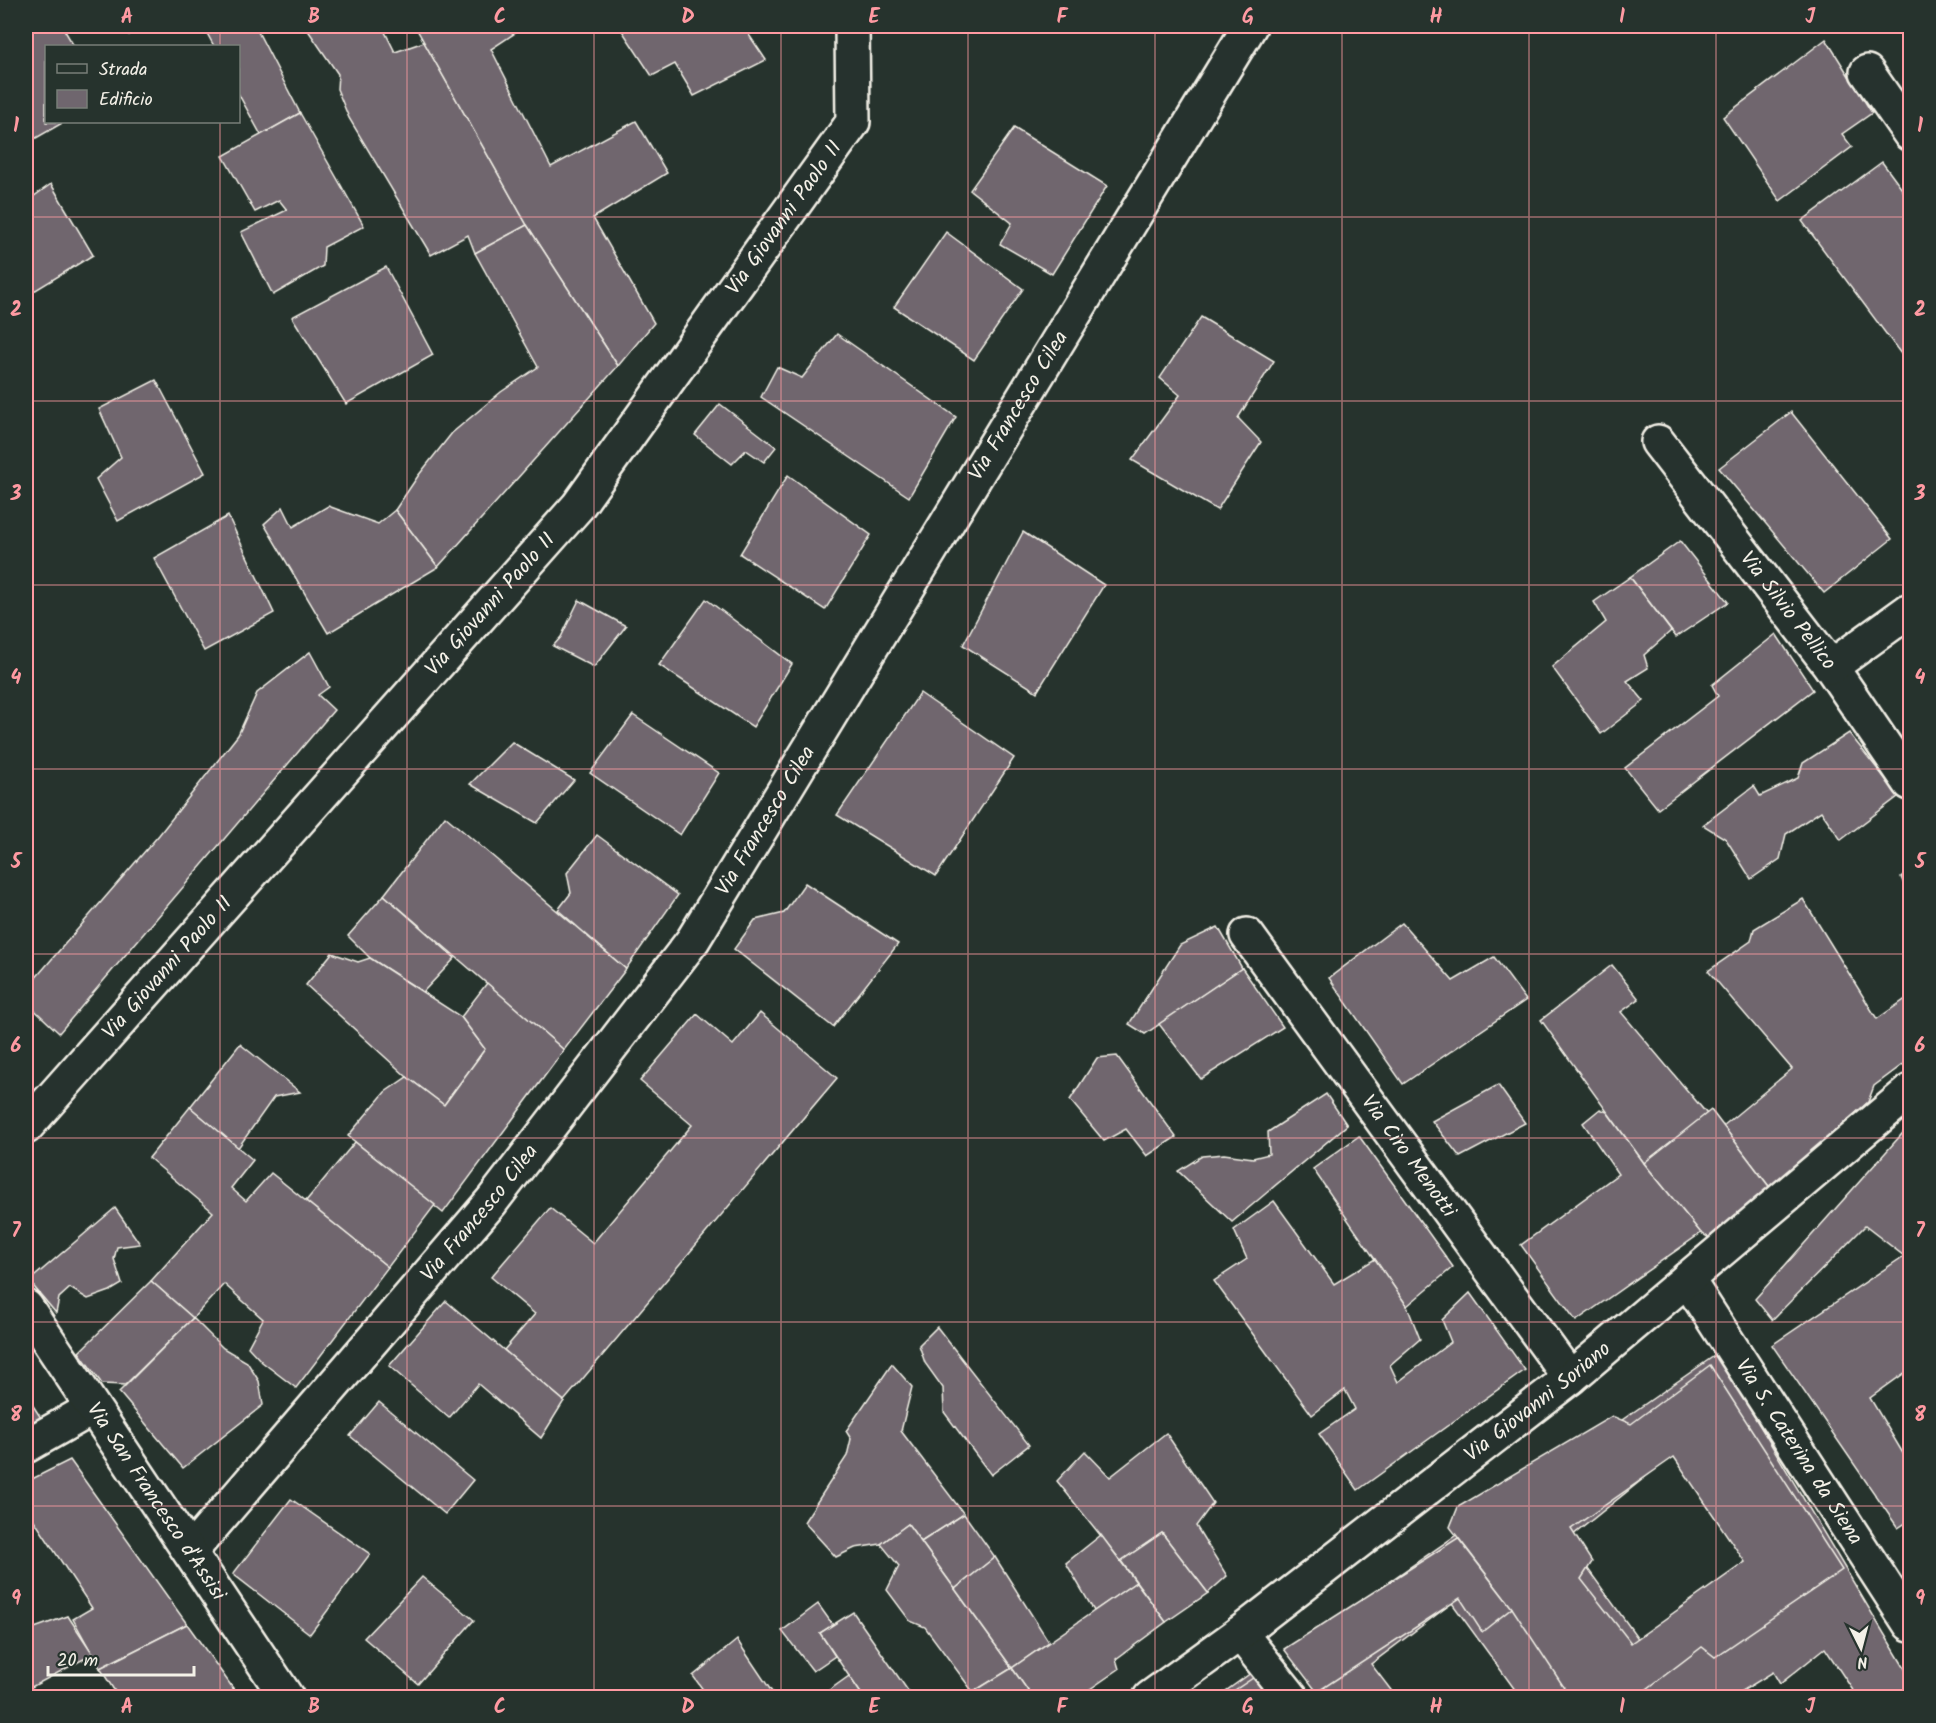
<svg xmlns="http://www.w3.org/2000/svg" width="1936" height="1723" font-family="Kalam,sans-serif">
	<rect width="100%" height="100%" fill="#26332d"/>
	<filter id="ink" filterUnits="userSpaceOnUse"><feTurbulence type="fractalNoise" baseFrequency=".0167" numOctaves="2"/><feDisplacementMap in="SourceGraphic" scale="12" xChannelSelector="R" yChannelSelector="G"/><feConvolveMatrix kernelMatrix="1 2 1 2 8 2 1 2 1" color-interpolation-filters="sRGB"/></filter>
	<g filter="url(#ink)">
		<!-- building -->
		<g fill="#6f666e" stroke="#f4f1e8" stroke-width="1.5" fill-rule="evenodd">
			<polygon points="26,26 62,26 74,46 46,46 46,122 64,122 31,141 26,132"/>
			<polygon points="124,26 145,26 129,35"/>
			<polygon points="203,26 255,26 300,113 261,135 238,93 238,46 214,46"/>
			<polygon points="305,26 382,26 395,52 424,42 527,225 475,253 468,235 431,255 349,118 337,89 338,74"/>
			<polygon points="415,26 526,26 491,49 551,167 636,121 667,173 593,218 654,323 618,366 527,225"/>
			<polygon points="619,26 743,26 766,60 694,96 675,64 652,76"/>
			<polygon points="1826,39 1872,113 1842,134 1852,147 1780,201 1723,117"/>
			<polygon points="300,113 364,226 324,247 323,266 273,295 241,232 287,210 279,200 255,212 223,156"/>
			<polygon points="1014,128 1107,186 1052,274 1000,244 1012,223 970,190"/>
			<polygon points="1882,162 1910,200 1910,366 1802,221"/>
			<polygon points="51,184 93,255 26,296 26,202"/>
			<polygon points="527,225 618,366 438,567 395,510 418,476 452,433 501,392 538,367 475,253"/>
			<polygon points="946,232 1023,289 974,360 894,307"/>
			<polygon points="386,267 433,355 346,404 292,317"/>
			<polygon points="1201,317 1274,361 1238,418 1261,442 1217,510 1132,460 1180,395 1160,378"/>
			<polygon points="837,334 956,417 909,497 761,397 777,367 802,378"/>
			<polygon points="156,380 205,473 118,521 96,479 121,457 99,409"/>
			<polygon points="720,404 776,447 764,462 746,450 732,464 695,435"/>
			<polygon points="1791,412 1892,539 1824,593 1719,468"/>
			<polygon points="788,475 871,535 825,610 740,554"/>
			<polygon points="328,506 378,524 395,510 438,567 328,633 264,524 283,507 293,527"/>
			<polygon points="228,516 274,613 204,651 154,558"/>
			<polygon points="1023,532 1104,585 1037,692 963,645"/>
			<polygon points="1680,541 1728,602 1676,637 1630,577"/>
			<polygon points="1630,577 1671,631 1644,655 1648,668 1627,681 1644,701 1601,734 1552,667 1606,622 1594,602"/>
			<polygon points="706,599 792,664 753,727 659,665"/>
			<polygon points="579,600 626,626 594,667 553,646 561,637"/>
			<polygon points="1776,634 1813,690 1658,809 1625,768 1718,696 1712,685"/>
			<polygon points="310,652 329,687 318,695 334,710 59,1033 26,1002 26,989 159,835 238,735 257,693"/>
			<polygon points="920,693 1014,758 936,876 837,815"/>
			<polygon points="633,715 719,773 680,835 590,773"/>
			<polygon points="1849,733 1899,796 1841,840 1821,811 1786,834 1780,859 1751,879 1726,839 1703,825 1754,786 1760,796 1798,778 1803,763"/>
			<polygon points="512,742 574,780 537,823 470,784"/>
			<polygon points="445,816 626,969 564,1050 384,895"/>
			<polygon points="597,835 678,895 626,969 558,910 571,893 567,873"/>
			<polygon points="1910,869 1910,899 1901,877"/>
			<polygon points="805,883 898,944 833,1027 734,949 755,920 784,913"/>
			<polygon points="384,895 455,958 423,992 370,958 348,936"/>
			<polygon points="1803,899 1877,1019 1910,996 1910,1059 1874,1086 1868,1102 1771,1189 1723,1126 1792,1069 1708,971 1751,941 1754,929"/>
			<polygon points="1402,923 1453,981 1494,957 1526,1000 1403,1084 1329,978"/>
			<polygon points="1218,927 1242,968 1145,1034 1129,1024 1180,945"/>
			<polygon points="332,953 358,962 370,958 461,1017 485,1049 444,1105 407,1077 306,985"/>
			<polygon points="1612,965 1639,999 1621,1012 1707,1114 1644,1163 1541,1020"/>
			<polygon points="1242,968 1283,1027 1201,1079 1159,1024"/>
			<polygon points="487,983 564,1050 443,1213 348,1136 385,1092 407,1077 444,1105 485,1049 461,1017"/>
			<polygon points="760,1013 837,1078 564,1401 504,1350 535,1314 491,1277 550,1208 593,1243 692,1125 640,1081 697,1014 733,1045"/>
			<polygon points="240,1044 300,1092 274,1097 238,1148 190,1107"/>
			<polygon points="1117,1056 1176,1137 1147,1156 1126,1129 1104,1141 1070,1100 1097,1058"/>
			<polygon points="1498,1085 1525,1123 1460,1157 1432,1121"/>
			<polygon points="1326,1094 1347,1125 1232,1222 1178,1171 1202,1156 1224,1154 1253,1158 1269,1154 1268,1132"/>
			<polygon points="190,1107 253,1160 231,1188 246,1201 271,1173 388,1267 296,1388 262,1362 248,1347 263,1319 224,1284 193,1318 151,1281 213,1212 149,1158"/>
			<polygon points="1600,1109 1607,1112 1644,1163 1701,1233 1576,1321 1521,1245 1618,1174 1583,1123"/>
			<polygon points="1711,1110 1771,1189 1711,1239 1701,1233 1644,1163"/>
			<polygon points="1910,1125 1910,1369 1870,1398 1910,1465 1910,1520 1898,1528 1772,1345 1904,1256 1865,1226 1772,1320 1755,1299"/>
			<polygon points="1359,1136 1453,1267 1407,1306 1313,1169"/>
			<polygon points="355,1142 435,1205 388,1267 306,1201"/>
			<polygon points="1274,1201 1334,1284 1375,1259 1407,1306 1420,1339 1390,1365 1398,1382 1451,1342 1442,1320 1470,1293 1525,1370 1358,1490 1319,1434 1355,1409 1345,1390 1312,1415 1214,1281 1247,1259 1234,1230"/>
			<polygon points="115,1208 140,1244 117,1247 114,1259 122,1284 110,1291 88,1299 70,1288 59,1298 56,1313 29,1281"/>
			<polygon points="151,1281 193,1318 125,1385 102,1384 79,1352"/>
			<polygon points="446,1301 564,1401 541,1438 478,1384 449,1418 389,1366"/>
			<polygon points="193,1318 223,1348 247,1362 259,1381 263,1405 183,1468 119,1392"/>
			<polygon points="937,1327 1029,1445 991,1475 944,1412 943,1388 925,1363 919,1345"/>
			<path d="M 1717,1354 L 1910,1677 L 1910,1698 L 1858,1698 L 1825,1648 L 1780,1684 L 1773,1672 L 1731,1698 L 1521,1698 L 1452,1603 L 1371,1664 L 1397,1698 L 1332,1698 L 1295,1647 ZM 1685,1445 L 1762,1557 L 1642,1644 L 1567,1540 Z"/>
			<polygon points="892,1364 912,1387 901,1431 964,1514 921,1542 908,1524 881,1544 855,1548 836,1557 804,1522 847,1456 851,1439 846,1431"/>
			<path d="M 1710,1365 L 1842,1570 L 1715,1657 L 1702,1647 L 1635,1698 L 1571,1698 L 1512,1608 L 1450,1527 L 1458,1507 L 1612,1416 L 1631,1424 ZM 1674,1457 L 1745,1562 L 1631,1643 L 1581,1579 L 1592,1562 L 1571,1529 Z"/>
			<polygon points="26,1395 45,1424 26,1439"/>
			<polygon points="379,1402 473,1480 445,1514 350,1436"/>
			<polygon points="1166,1433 1213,1503 1196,1526 1227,1576 1208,1593 1162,1533 1121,1561 1057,1481 1085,1451 1110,1477"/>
			<polygon points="70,1460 187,1624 100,1668 73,1619 92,1608 26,1508 26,1482"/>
			<polygon points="291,1499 370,1554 310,1634 233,1574"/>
			<polygon points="964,1514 995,1557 955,1589 921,1542"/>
			<polygon points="908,1524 1012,1668 973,1692 925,1627 910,1621 887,1590 899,1566 881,1544"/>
			<polygon points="1162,1533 1208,1593 1166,1622 1121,1561"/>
			<polygon points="1101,1535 1136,1582 1094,1611 1066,1563"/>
			<polygon points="1458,1538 1512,1608 1482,1632 1460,1598 1317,1692 1284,1649"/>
			<polygon points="995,1557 1049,1642 1012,1668 955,1589"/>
			<polygon points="422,1577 474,1620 418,1684 364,1638"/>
			<polygon points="1136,1582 1166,1622 1116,1659 1119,1669 1077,1698 1033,1698 1012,1668"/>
			<polygon points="818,1604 833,1625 820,1633 835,1656 813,1671 782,1631"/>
			<polygon points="853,1612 913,1698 864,1698 849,1676 820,1633"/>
			<polygon points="68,1616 93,1654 26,1690 26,1631"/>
			<polygon points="187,1624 240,1698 119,1698 100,1668"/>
			<polygon points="737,1640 776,1698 709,1698 693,1676"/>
			<polygon points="1012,1668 1033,1698 965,1698 973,1692"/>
			<polygon points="1258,1668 1281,1698 1216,1698"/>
			<polygon points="1262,1672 1281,1698 1223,1698"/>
			<polygon points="849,1676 864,1698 822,1698 821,1696"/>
		</g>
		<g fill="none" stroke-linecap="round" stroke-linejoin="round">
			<!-- street casing -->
			<g stroke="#f4f1e8" stroke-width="38">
				<g id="street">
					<polyline points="1867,72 1910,134"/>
					<path id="s1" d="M 1658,442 L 1831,667 L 1910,783"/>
					<polyline points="1831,667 1910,610"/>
					<path id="s2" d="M 1247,935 L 1570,1378"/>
					<path id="s3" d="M 1687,1279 L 1910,1624"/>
					<polyline points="26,1446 93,1408"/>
					<path id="s4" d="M 190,1552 L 492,1201 L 693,940 L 1250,26"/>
					<polyline points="1240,1633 1292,1698"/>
				</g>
			</g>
			<!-- secondary casing -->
			<g stroke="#f4f1e8" stroke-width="38">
				<g id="secondary">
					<path id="s5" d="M 26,1127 L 578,506 L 853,122 L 852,26"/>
					<path id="s6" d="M 26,1307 L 287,1698"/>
					<path id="s7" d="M 1150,1698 L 1240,1633 L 1570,1378 L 1910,1091"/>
				</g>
			</g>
			<!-- street -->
			<use href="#street" stroke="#26332d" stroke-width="33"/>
			<!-- secondary -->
			<use href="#secondary" stroke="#26332d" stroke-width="33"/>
		</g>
	</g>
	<!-- grid -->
	<path fill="none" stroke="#ff9aa2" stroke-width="1.5" stroke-opacity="0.55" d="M 220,26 L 220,46M 407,26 L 407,1698M 594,26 L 594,1698M 781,26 L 781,1698M 968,26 L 968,1698M 1155,26 L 1155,1698M 1342,26 L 1342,1698M 1529,26 L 1529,1698M 1716,26 L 1716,1698M 220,122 L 220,1698M 26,217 L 1910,217M 26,401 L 1910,401M 26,585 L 1910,585M 26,769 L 1910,769M 26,954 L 1910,954M 26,1138 L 1910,1138M 26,1322 L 1910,1322M 26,1506 L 1910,1506"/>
	<g text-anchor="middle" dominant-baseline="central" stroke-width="4.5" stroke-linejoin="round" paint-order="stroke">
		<!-- street labels -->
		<g font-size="21" fill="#f4f1e8" stroke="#26332d">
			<text stroke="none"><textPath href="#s5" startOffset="1185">Via Giovanni Paolo II</textPath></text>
			<text stroke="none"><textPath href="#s4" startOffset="1418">Via Francesco Cilea</textPath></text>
			<text stroke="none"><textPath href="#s5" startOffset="699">Via Giovanni Paolo II</textPath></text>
			<text stroke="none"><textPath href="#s1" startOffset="213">Via Silvio Pellico</textPath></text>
			<text stroke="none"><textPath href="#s4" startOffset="932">Via Francesco Cilea</textPath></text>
			<text stroke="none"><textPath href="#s5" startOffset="213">Via Giovanni Paolo II</textPath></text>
			<text stroke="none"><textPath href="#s2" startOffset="274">Via Ciro Menotti</textPath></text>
			<text stroke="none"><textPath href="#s4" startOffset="446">Via Francesco Cilea</textPath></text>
			<text stroke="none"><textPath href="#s7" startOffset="488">Via Giovanni Soriano</textPath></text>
			<text stroke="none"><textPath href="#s3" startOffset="206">Via S. Caterina da Siena</textPath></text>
			<text stroke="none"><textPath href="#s6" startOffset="234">Via San Francesco d'Assisi</textPath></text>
		</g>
	</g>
	<!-- margin -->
	<rect width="1936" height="1723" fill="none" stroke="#26332d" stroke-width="66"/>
	<!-- legend -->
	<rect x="45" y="45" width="195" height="78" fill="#26332d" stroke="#787f78" stroke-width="1.5"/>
	<rect x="57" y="64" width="30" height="9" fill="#26332d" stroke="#787f78" stroke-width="1.5"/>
	<text x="99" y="75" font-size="18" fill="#f4f1e8">Strada</text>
	<rect x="57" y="90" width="30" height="18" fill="#6f666e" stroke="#787f78" stroke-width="1.5"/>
	<text x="99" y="105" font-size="18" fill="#f4f1e8">Edificio</text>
	<!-- north arrow -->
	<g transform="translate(1861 1648) rotate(174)" stroke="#26332d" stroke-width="4.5" paint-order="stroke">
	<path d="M0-4.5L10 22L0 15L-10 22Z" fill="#f4f1e8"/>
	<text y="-9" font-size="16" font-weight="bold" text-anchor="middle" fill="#f4f1e8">N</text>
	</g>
	<!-- scale -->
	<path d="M48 1666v9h146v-9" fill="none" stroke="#f4f1e8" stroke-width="3"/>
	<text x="57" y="1666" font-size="18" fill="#f4f1e8" stroke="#26332d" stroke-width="4.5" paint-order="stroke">20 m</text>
	<rect x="33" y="33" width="1870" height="1657" fill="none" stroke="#ff9aa2" stroke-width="2"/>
	<g font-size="20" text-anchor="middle" font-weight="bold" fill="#ff9aa2">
		<text x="127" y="23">A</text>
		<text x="314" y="23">B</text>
		<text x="500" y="23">C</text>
		<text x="688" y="23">D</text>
		<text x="874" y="23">E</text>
		<text x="1062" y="23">F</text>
		<text x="1248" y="23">G</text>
		<text x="1436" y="23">H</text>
		<text x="1622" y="23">I</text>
		<text x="1810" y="23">J</text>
		<text x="16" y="132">1</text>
		<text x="1920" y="132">1</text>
		<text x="16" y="316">2</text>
		<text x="1920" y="316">2</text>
		<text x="16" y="500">3</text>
		<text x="1920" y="500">3</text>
		<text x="16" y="684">4</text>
		<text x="1920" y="684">4</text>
		<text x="16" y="868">5</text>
		<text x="1920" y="868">5</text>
		<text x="16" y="1052">6</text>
		<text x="1920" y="1052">6</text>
		<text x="16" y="1237">7</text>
		<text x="1920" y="1237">7</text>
		<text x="16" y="1421">8</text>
		<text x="1920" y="1421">8</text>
		<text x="16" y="1605">9</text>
		<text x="1920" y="1605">9</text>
		<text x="127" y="1713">A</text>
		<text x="314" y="1713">B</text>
		<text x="500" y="1713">C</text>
		<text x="688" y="1713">D</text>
		<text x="874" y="1713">E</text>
		<text x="1062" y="1713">F</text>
		<text x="1248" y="1713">G</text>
		<text x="1436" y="1713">H</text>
		<text x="1622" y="1713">I</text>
		<text x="1810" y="1713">J</text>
	</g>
</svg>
